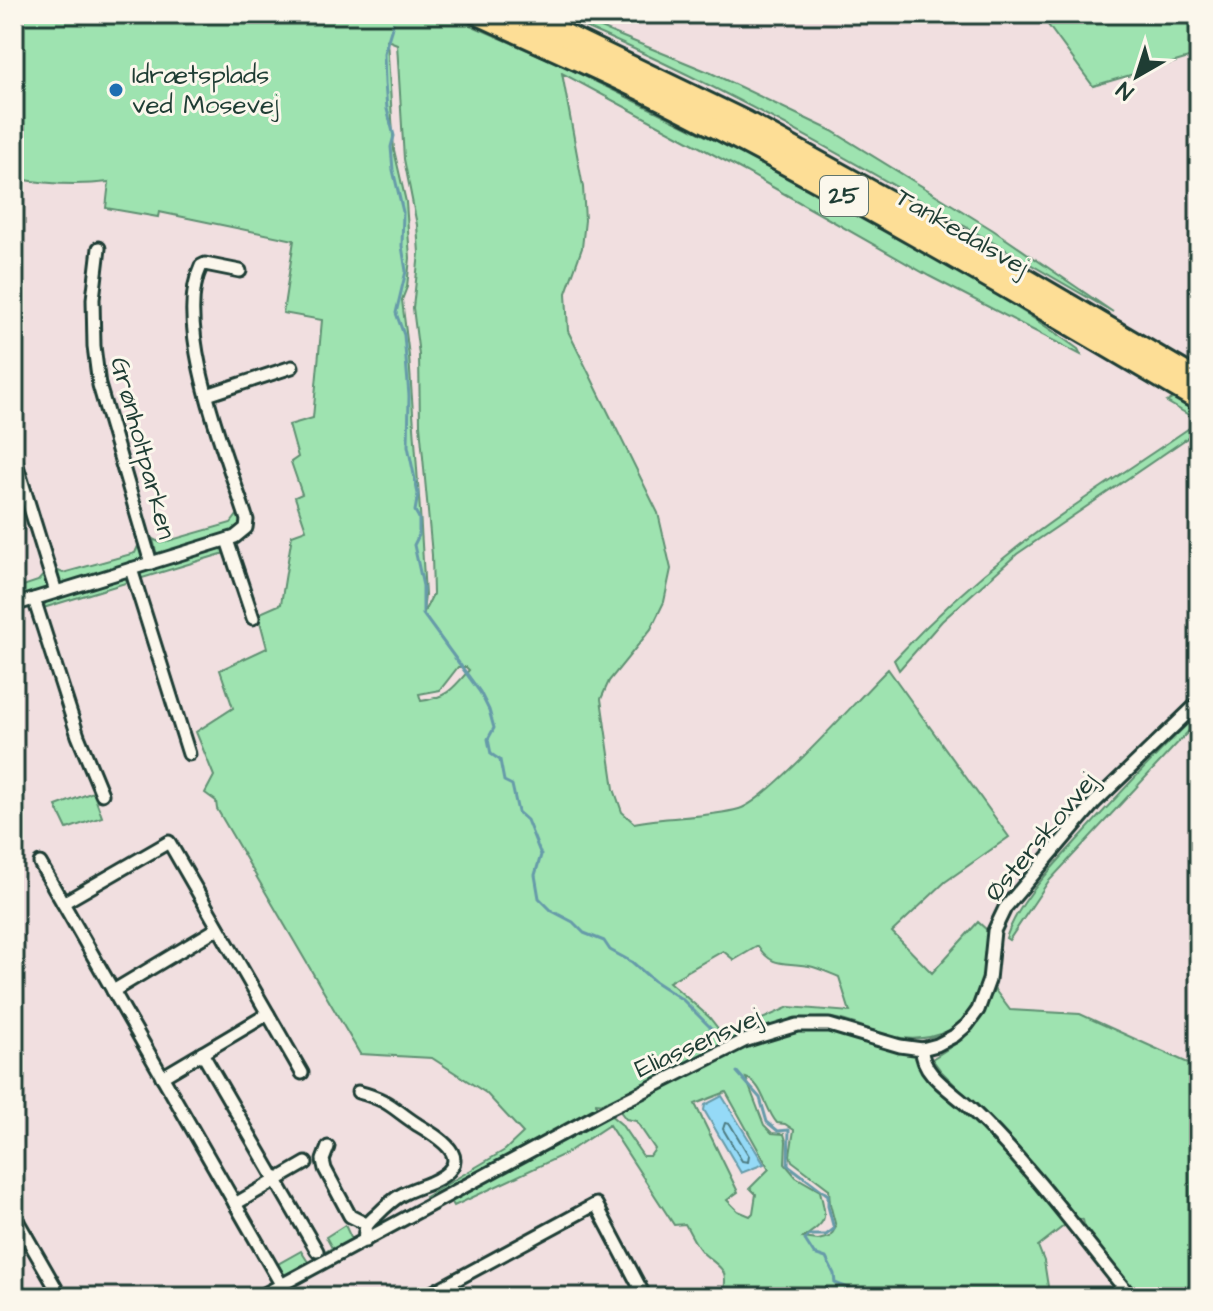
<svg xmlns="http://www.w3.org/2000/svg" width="1213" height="1311" font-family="'Architects Daughter',sans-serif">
	<rect width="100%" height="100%" fill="#f1dfe0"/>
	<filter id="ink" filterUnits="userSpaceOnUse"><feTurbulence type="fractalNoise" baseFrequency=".0125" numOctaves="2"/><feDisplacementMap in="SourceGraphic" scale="16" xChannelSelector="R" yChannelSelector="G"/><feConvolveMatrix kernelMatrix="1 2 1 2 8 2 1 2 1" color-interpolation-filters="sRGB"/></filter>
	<g filter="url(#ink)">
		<!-- green -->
		<g fill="#9ee3b0" stroke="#5e9072" stroke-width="2" fill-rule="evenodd">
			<path d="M 14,14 L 445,14 L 562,65 L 708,137 L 725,143 C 843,211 968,269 1078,349 L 1081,355 L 929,276 L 746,172 L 562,73 L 583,187 L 585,220 L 582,248 L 566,293 L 568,331 L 658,513 L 671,569 L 664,602 L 651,629 L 609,681 L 601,699 L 614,789 L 622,812 L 634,823 C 668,816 706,818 739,809 C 767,802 861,695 888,669 L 1009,837 L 945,882 L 892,932 L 932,973 L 978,922 L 988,931 C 985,949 985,969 981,987 C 973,1030 930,1045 890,1036 C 870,1031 851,1020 831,1018 C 789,1015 755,1031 719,1049 L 725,1056 C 752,1044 779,1032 808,1029 C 837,1025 889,1047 917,1056 L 922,1068 L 1019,1168 L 1065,1225 L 1038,1246 L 1044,1261 L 1049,1293 L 1052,1297 L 723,1297 C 729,1267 722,1270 703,1253 C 695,1245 691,1234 685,1224 L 674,1225 L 609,1125 L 565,1154 L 454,1206 L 451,1201 L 609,1114 L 621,1124 L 643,1156 L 650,1156 L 655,1149 L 636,1121 L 626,1119 L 619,1110 L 654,1094 L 649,1083 L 607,1104 L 596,1103 L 596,1110 L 429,1203 L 425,1197 L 505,1150 L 523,1133 L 486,1093 L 432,1058 L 360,1054 L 217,809 L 216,801 L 205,793 L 214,776 L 196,732 L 233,708 L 220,670 L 267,648 L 258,614 L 281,604 L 292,535 L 306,530 L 295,497 L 302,494 L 291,462 L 298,457 L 289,425 L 313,418 L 322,320 L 283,313 L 294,240 L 159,212 L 158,217 L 106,208 L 109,182 C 77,186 45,184 14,178 ZM 387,40 L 397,44 L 404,159 L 417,225 L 419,253 L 413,308 L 419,355 L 420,425 L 432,555 L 433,594 L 423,614 L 425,595 L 420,511 L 409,356 L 402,300 L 407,287 L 410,258 L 406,202 L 394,150 ZM 458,667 L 466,667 L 469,670 C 452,690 447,697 421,701 L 419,694 L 440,690 ZM 758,946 C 773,969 784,961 809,966 C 819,968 829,973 839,977 L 850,1012 L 789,1007 L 724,1036 L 709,1017 L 669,982 L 723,951 L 734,960 ZM 746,1078 C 763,1083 765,1110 777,1123 L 785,1124 L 794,1130 L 790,1155 L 792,1161 L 829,1189 L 830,1204 L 836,1227 L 830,1237 L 818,1240 L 803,1238 C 828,1220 827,1221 820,1191 L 796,1177 L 785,1164 L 786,1141 L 784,1134 L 772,1133 L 764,1125 ZM 726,1092 L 769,1169 L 750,1188 L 756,1194 L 753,1213 L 750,1216 L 738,1211 L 727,1200 L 738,1192 L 695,1104 Z"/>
			<path d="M 567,14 L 711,73 L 832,131 L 993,230 L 1113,312 C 931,208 751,95 556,15 Z"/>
			<polygon points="1040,14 1199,14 1199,55 1093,86"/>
			<path d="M 1176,397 L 1199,411 L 1199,430 L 1017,554 L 942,621 L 899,670 L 894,660 C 931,620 971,583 1015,549 C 1072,504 1135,466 1195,424 L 1187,414 L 1167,402 Z"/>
			<polygon points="238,514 242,524 235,532 160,555 156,552 153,539 161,543 231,523"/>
			<polygon points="139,544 142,544 145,553 142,560 64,584 60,582 56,570 63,573 135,553"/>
			<polygon points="220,546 228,552 139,579 142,570"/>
			<polygon points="45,573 48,583 44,591 14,600 14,589 38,581"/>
			<polygon points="124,576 132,581 43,608 47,600"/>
			<path d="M 1199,713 L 1199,720 L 1048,882 L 1009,940 L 1006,938 C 1019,900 1052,868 1079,838 C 1118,795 1157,753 1199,713 Z"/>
			<polygon points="93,792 102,817 67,829 56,806"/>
			<polygon points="995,990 1010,1010 1080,1014 1199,1068 1199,1297 1138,1297 1086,1233 1083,1220 1074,1217 1003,1133 941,1071 932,1059 963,1039"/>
			<polygon points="345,1225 353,1242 285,1277 278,1264 301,1251 308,1262 332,1248 326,1237"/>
		</g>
		<!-- water -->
		<polygon fill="#95daf7" stroke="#669ba9" stroke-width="2" points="722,1096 764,1164 741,1173 704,1110 705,1105"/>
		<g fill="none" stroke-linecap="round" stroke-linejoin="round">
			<!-- shore -->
			<polygon stroke="#4e7c82" stroke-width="2" points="725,1123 730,1124 749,1156 748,1162 742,1161 723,1129"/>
			<!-- stream -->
			<g stroke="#669ba9" stroke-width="3">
				<polyline points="393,24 384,53 385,83 387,109 394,136 391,147 393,170 403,212 402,246 406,271 396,313 404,335 409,396 408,446 418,494 415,511 419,518 419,535 414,545 423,586 423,614 480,692 489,710 494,728 488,739 491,754 500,760 504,781 512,785 518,812 527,820 541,855 535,875 539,898 552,911 573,922 584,933 604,941 610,950 632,962 654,981 683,1000 717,1034"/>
				<polyline points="737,1072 760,1098 767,1122 778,1131 789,1130 788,1165 828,1195 828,1206 834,1229 826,1235 809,1235 805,1240 814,1254 826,1258 834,1274 835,1283 853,1290 856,1297"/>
			</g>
			<!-- street casing -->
			<g stroke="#1f3d34" stroke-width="17">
				<g id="street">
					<polyline points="99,248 93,299 94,346 99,385 151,563"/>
					<polyline points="207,395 292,367"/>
					<polyline points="14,456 56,592"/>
					<polyline points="227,540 253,618"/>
					<polyline points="131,569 189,754"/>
					<polyline points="34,599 78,736 102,794"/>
					<path d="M 14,605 L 235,537 L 246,528 L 247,520 C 227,457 172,327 201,266 L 205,264 L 240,271"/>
					<polyline points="40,863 281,1284"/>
					<polyline points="63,903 169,842 302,1073"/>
					<polyline points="113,991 218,928"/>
					<polyline points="922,1049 937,1045 954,1036 967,1025 978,1010 989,980 994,931 1005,908 1095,802 1199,702"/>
					<polyline points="202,1053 317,1251"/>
					<polyline points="162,1077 268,1014"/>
					<path d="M 358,1092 C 390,1100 393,1109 418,1125 C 445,1141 477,1162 430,1183 C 420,1187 410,1190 401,1195 C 392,1200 384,1208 377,1215 C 367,1223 363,1229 365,1241"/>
					<polyline points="328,1147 323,1160 325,1169 350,1216 366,1224"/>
					<polyline points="235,1204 306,1163"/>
					<polyline points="14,1215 61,1297"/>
					<polyline points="14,1243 26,1236"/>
					<path d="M 259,1297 L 610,1108 L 744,1041 L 797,1025 L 829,1025 L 900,1046 L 922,1049 C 921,1075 954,1092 971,1109 C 1030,1165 1080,1234 1131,1297"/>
					<polyline points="424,1297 596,1204 645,1297"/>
				</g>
			</g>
			<!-- highway casing -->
			<g stroke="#1f3d34" stroke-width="26">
				<g id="highway">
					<path d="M 478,14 C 540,43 603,70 665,101 C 847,193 1023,296 1199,400"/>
					<polyline points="522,14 746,122 957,239 1199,381"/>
				</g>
			</g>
			<!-- street -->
			<use href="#street" stroke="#fbf7ec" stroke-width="11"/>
			<!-- highway -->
			<use href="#highway" stroke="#fdde96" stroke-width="20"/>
		</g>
	</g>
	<!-- markers -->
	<circle fill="#1f6fb2" stroke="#fbf7ec" stroke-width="3" cx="116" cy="90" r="8"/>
	<g text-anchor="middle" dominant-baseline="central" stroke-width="6" stroke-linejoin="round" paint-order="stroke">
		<!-- shield labels -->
		<rect fill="#fbf7ec" stroke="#61756b" stroke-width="2" x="820" y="176" width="48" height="40" rx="6"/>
		<g font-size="24" font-weight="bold" fill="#1f3d34">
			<text x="844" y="196">25</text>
		</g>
		<!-- poi labels -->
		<g font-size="26" fill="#1f3d34" stroke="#fbf7ec" text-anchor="start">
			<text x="132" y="75">Idrætsplads<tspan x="132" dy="30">ved Mosevej</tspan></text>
		</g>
		<!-- street labels -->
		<g font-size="26" fill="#1f3d34" stroke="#fbf7ec">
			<text transform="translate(962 232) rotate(30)">Tankedalsvej</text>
			<text transform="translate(143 448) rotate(75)">Grønholtparken</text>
			<text transform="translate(1041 837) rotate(-50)">Østerskovvej</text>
			<text transform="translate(698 1043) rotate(-24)">Eliassensvej</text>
		</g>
	</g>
	<!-- margin -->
	<rect width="1213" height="1311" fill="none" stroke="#fbf7ec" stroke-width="48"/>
	<rect x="24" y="24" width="1165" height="1263" fill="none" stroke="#1f3d34" stroke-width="3" filter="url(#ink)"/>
	<!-- north arrow -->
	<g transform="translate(1137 76) rotate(219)" stroke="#fbf7ec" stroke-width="6" paint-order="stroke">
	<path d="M0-6L14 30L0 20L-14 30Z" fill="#1f3d34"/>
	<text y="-12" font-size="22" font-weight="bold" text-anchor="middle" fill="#1f3d34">N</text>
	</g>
</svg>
